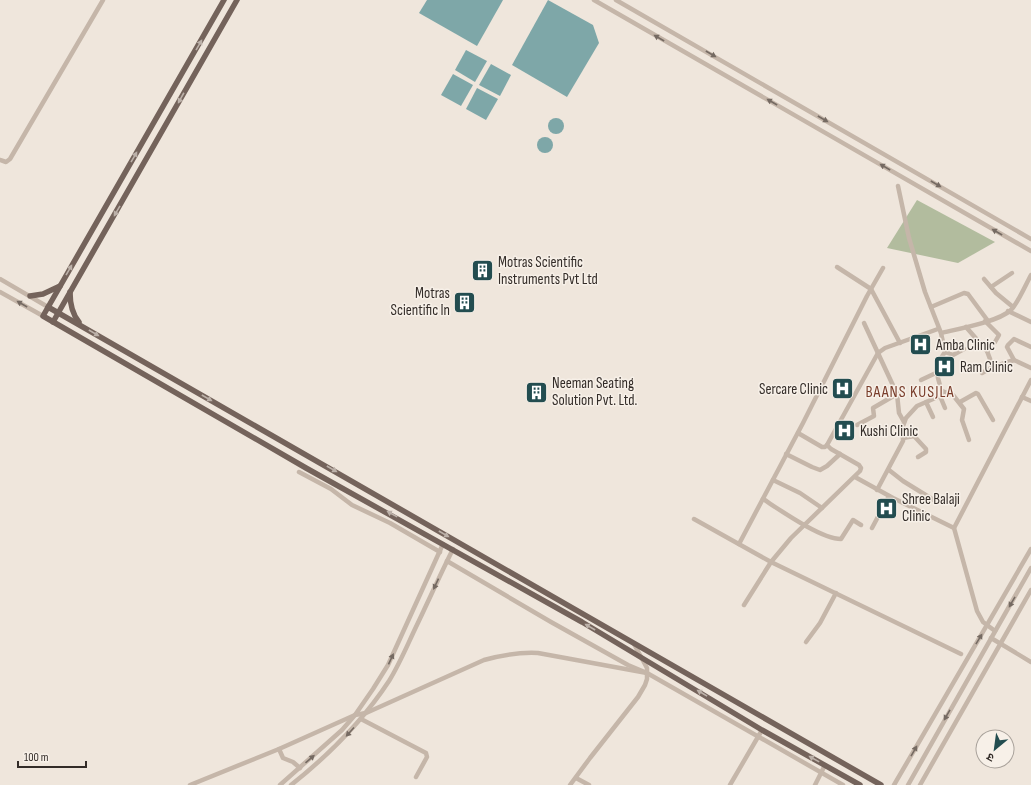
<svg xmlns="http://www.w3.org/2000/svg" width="1031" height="785" viewBox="0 0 1031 785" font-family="'Sofia Sans Condensed','Noto Sans Devanagari',sans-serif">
	<rect width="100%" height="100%" fill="#efe6dc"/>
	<polygon fill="#b2bc9e" points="917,200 995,242 958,263 887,248"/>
	<g fill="#7ea7a8">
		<polygon points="427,0 503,0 477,46 419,13"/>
		<polygon points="548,0 593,25 599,43 567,97 512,65"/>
		<polygon points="466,50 487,61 475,82 455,70"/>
		<polygon points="491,64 511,75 500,96 479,85"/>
		<polygon points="453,74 473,85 461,106 441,95"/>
		<polygon points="477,88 498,99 486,120 466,109"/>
		<circle cx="556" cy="126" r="8"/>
		<circle cx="545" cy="145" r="8"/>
	</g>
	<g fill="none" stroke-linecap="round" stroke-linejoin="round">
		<g stroke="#c5b6a9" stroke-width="4.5">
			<polyline points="594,0 1031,251"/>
			<polyline points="616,0 1031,239"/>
			<polyline points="0,160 6,162 10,159 103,0"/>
			<polyline points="837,267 871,289 900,343"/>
			<polyline points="0,279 48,307"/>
			<polyline points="984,279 996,293 1013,307"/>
			<polyline points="991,287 1012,273"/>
			<polyline points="0,292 43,316"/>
			<polyline points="931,307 964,293 968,294 988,321"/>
			<polyline points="1008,311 1031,322"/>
			<polyline points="985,321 999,335 995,342 987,351"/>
			<polyline points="864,323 897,394 899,413 904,422"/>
			<polyline points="966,327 987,351 993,367"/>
			<path d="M 941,333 C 958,329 998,322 1011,310 C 1018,303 1026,284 1031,275"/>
			<polyline points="1031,347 1014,339 1008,345 1007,347 1014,360 1031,368"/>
			<polyline points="945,352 953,355 964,349"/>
			<polyline points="982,373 993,367 1014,360"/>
			<polyline points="921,380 938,372"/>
			<polyline points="942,391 953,395 964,409 962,420 969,440"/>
			<polyline points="940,396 945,408"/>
			<polyline points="1022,397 1031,401"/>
			<polyline points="926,402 933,417"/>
			<polyline points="960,402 976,393 978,394 993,420"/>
			<polyline points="857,425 874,416 873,408 897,394"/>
			<polyline points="798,433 822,447 825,447 827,445"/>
			<polyline points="903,438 914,436 926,449 926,452 918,457"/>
			<polyline points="786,454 812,467 820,470 827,466 840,454"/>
			<polyline points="889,470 903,481 937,502"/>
			<polyline points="299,472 331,489 352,505 390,523 440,552"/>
			<polyline points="855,477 893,498 954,528 977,611 983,622 995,631"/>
			<polyline points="773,480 800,493 822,508"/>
			<polyline points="877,490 903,441 903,426 906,418 917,406 940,396 942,393 938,378 937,364 945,352 941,333 925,292 909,238 898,186"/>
			<path d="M 763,499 C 780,510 821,539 841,539 L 853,520 L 861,525"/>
			<polyline points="694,519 771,562 961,654"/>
			<polyline points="872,528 889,496"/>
			<polyline points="954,528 1031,380"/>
			<polyline points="739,544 803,423 867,296 883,268"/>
			<polyline points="447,561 551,622 628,665 647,673 843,785"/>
			<polyline points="744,605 771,562 791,538 860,471 861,468 859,465 831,449 827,445 878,353 885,348 938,329"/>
			<polyline points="991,638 1031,662"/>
			<polyline points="806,642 820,623 836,593"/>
			<polyline points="361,719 426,753 427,757 416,777"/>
			<polyline points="279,749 283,758 293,762 300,768"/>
			<polyline points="576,778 589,785"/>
			<path d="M 190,785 L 279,749 L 355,715 L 366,713 L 484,660 C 502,655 519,652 538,653 L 647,673"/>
			<polyline points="280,785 342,730 355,715 373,689 388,665 443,544"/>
			<path d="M 291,785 C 329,755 362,722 389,681 C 399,665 407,646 415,629 C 428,602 440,575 453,549"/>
			<polyline points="570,785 590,758 638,697 645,685 647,679 647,668 634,644"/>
			<polyline points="730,785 762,730"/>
			<polyline points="815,785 825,765"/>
			<polyline points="894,785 1031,549"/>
			<polyline points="908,785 1031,568"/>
			<polyline points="920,785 1031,590"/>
		</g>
		<g stroke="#74635b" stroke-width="5.5">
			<polyline points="224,0 43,316 306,468 582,622 762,730 860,785"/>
			<path d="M 70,292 C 70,302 72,314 79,322"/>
			<polyline points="30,296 43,294 60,286"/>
			<polyline points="48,307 881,785"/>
			<polyline points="53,322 237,0"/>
		</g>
	</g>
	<defs><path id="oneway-solid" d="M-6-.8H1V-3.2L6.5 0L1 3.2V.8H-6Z"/></defs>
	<g fill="#756a62">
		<use href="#oneway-solid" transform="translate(659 38) rotate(-150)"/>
		<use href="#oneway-solid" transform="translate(711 54) rotate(30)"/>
		<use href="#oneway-solid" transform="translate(772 102) rotate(-150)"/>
		<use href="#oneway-solid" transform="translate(823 119) rotate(30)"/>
		<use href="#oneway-solid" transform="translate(885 167) rotate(-150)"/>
		<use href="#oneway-solid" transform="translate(936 184) rotate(30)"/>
		<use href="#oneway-solid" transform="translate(997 232) rotate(-150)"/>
		<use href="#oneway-solid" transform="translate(22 304) rotate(-150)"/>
		<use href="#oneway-solid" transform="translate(436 584) rotate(115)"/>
		<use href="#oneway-solid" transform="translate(1012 602) rotate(120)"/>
		<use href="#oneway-solid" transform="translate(979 639) rotate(-59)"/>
		<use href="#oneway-solid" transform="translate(391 659) rotate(-65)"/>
		<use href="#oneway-solid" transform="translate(947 715) rotate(120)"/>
		<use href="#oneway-solid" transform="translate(350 732) rotate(132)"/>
		<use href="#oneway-solid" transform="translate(914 751) rotate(-60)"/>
		<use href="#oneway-solid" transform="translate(310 759) rotate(-41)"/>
	</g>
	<g fill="#bcb1a9">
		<use href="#oneway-solid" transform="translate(199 45) rotate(-60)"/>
		<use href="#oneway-solid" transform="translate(181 98) rotate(119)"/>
		<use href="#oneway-solid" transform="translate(134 157) rotate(-60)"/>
		<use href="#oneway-solid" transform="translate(117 211) rotate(120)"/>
		<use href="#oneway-solid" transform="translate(69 270) rotate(-60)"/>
		<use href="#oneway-solid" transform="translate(94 333) rotate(30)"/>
		<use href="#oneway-solid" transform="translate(207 398) rotate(30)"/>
		<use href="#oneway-solid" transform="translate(332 469) rotate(30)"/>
		<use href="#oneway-solid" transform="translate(392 514) rotate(-151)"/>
		<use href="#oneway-solid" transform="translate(444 534) rotate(30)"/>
		<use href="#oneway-solid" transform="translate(590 627) rotate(-150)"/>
		<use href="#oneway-solid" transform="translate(702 693) rotate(-149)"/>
		<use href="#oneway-solid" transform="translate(814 759) rotate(-151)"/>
	</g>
	<defs>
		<symbol id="building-square" viewBox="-11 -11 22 22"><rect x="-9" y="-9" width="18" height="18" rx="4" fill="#234d50" stroke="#f7f0e8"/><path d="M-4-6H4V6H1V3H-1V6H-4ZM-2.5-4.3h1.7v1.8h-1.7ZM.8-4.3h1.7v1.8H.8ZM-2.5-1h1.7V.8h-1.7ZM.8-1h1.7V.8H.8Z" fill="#fff"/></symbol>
		<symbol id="hospital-square" viewBox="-11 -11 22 22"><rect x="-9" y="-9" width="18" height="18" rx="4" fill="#234d50" stroke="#f7f0e8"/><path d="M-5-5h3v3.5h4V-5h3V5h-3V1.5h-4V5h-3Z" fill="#fff"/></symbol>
	</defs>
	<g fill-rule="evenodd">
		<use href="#building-square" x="470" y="258" width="25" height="25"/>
		<use href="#building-square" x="452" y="290" width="25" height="25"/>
		<use href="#hospital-square" x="908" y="332" width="25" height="25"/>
		<use href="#hospital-square" x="932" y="354" width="25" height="25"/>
		<use href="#hospital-square" x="830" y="376" width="25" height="25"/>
		<use href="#building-square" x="524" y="380" width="25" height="25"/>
		<use href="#hospital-square" x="832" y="418" width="25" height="25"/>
		<use href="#hospital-square" x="874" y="496" width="25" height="25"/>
	</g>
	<g text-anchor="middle" stroke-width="3" stroke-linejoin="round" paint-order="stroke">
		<g font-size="15" fill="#332c28" stroke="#f7f0e8" text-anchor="start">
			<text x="498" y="267">Motras Scientific<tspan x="498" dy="17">Instruments Pvt Ltd</tspan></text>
			<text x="450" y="298" text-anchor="end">Motras<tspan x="450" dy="17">Scientific In</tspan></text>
			<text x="936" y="350">Amba Clinic</text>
			<text x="960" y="372">Ram Clinic</text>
			<text x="552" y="388">Neeman Seating<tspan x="552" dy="17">Solution Pvt. Ltd.</tspan></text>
			<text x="828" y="394" text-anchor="end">Sercare Clinic</text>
			<text x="860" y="436">Kushi Clinic</text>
			<text x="902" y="504">Shree Balaji<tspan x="902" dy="17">Clinic</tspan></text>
		</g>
		<g font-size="16" letter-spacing="1" fill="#793d2b" stroke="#f7f0e8">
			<text x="910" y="397">BAANS KUSJLA</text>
		</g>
	</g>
	<g transform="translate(995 749) rotate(209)"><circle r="19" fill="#f7f0e8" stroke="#a9a29b"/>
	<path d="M0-3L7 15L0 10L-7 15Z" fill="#234d50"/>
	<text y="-6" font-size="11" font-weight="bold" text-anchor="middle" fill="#332c28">उ</text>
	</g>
	<path d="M18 761v6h68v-6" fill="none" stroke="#332c28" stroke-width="2"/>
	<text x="24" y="761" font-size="12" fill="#332c28" stroke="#f7f0e8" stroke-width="3" paint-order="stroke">100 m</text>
</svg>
